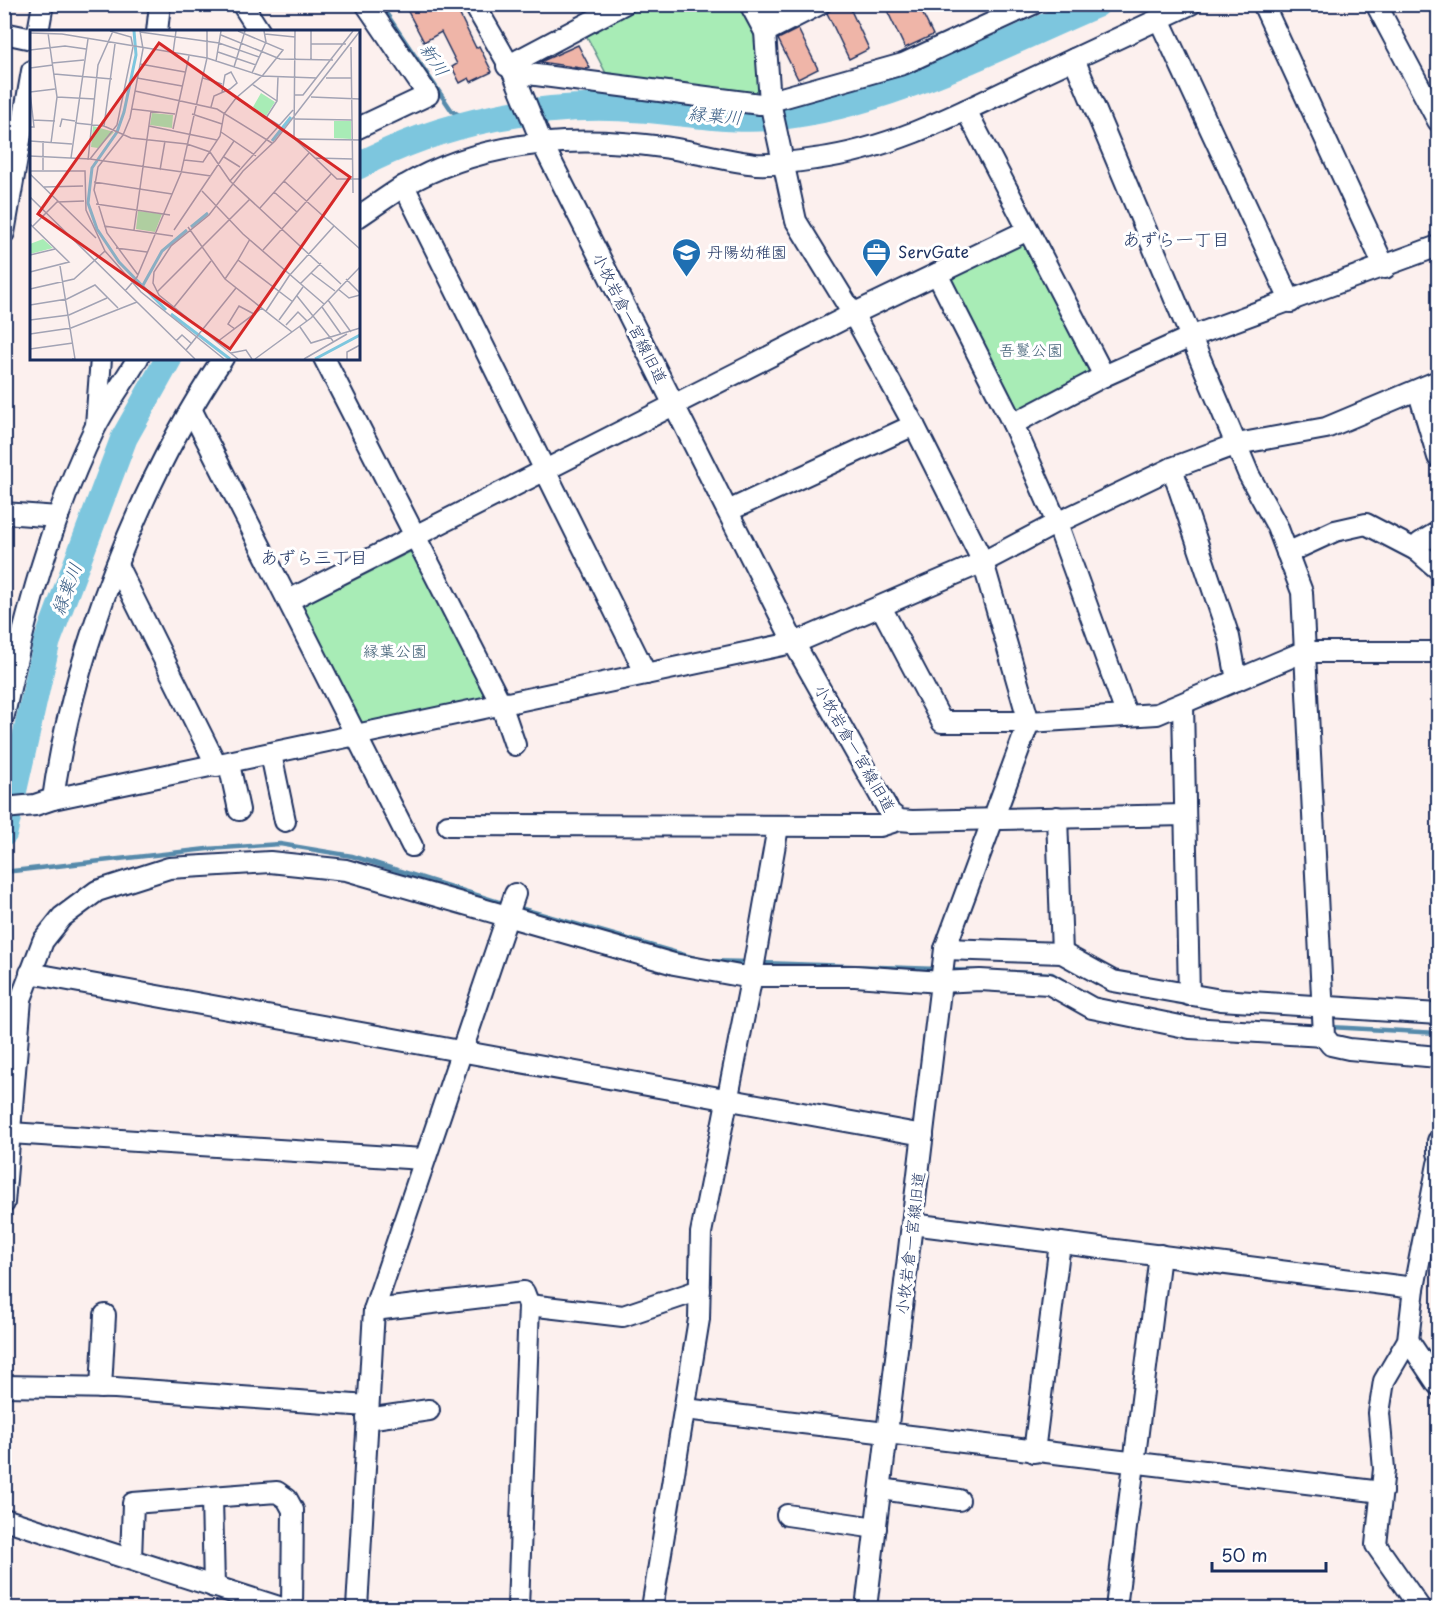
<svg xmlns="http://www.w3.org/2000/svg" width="1443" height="1613" viewBox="0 0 1443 1613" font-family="'Playpen Sans','Klee One',sans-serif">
	<rect width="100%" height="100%" fill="#fcf0ee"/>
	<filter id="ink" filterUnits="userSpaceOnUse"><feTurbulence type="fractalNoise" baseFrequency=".0167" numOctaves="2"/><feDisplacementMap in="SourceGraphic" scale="12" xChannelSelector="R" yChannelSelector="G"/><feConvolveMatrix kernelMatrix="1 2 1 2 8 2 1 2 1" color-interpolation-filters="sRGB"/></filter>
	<g filter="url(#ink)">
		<g fill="#a8ecb6" stroke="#628e8a" stroke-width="1.5">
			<polygon points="633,5 743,5 757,30 763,98 609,79 585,33"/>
			<polygon points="1021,240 1091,371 1015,413 946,276"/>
			<polygon points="414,550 488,697 362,725 302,606"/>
		</g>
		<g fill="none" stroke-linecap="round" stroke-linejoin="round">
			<g stroke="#568aab" stroke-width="4.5">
				<polyline points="380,4 452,111 474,123"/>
				<polyline points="4,872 207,849 280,844 352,856 505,904"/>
				<polyline points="516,907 705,961 749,962"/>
				<polyline points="761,963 938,969"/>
				<polyline points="946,970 980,971"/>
				<polyline points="1012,972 1052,974 1065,982"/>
				<polyline points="1330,1027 1438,1033"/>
			</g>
			<g stroke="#7dc6de" stroke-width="27">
				<path d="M 358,166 C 443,121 545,101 641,109 C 686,112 731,122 776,117 C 889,105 994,48 1097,4"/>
				<polyline points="4,833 47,642 124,438 169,358"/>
			</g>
		</g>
		<g fill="#efb5a8" stroke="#1b2f5e" stroke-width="1.5">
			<polygon points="404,4 450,4 453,11 457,9 476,48 479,46 492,72 471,82 469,78 460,83 452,67 457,64 441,32 424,42"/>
			<polygon points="838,4 848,4 869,49 849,59 827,13"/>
			<polygon points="884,4 918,4 933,35 905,48"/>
			<polygon points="798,29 818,69 798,79 778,39"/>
			<polygon points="578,45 590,68 587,69 540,62"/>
		</g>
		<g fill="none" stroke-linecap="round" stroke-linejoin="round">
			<defs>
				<g id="minor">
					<polyline points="242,4 260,32"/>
					<polyline points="474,4 513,72 542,143 794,643 890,813 899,820 912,821 1185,815"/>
					<polyline points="750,4 765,32 770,102 796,221 853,314 914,425 983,562 1029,722 945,949 866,1608"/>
					<polyline points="1263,4 1385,268"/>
					<polyline points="1376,4 1438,121"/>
					<polyline points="759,18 787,4"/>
					<polyline points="1159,19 1291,302"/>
					<polyline points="38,32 43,4"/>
					<polyline points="157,32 160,4"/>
					<polyline points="765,32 820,4"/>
					<polyline points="4,33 32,39"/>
					<polyline points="1074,59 1249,475 1277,526 1302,592 1324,1036 1331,1045 1349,1049 1438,1057"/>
					<polyline points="507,66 624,4"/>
					<polyline points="513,72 760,104 903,64 1033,4"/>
					<polyline points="966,110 1104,376"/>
					<polyline points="358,128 428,95 366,4"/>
					<polyline points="404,186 646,674"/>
					<path d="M 358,217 C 373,207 388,196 404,186 C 482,140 574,135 663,147 C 694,151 725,161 756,164 C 776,165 796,162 815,159 C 892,149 962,112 1031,79 C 1084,54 1138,29 1191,4"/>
					<polyline points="4,233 32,71"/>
					<polyline points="937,274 1013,424 1057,523 1127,716"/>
					<polyline points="324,358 501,704 515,745"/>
					<polyline points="1418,390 1438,457"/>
					<polyline points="192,411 412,846"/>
					<polyline points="1013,424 1104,376 1193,336 1438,246"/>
					<polyline points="96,425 101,358"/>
					<polyline points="1172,468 1229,637 1237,680"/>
					<polyline points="728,511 914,425"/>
					<polyline points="4,513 58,517"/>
					<polyline points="1416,550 1420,543 1438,532"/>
					<polyline points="1287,553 1335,531 1366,524 1416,550 1438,569"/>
					<polyline points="118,567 217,766"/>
					<polyline points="289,600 853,314 1028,230"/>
					<polyline points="881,607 942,722 1029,722 1157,714 1303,652 1438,652"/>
					<polyline points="1183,705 1189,995"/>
					<path d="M 4,715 C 25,617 51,518 95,428 C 107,404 124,382 138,358"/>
					<polyline points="271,754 285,821"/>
					<polyline points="229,764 239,810"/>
					<path d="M 53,799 C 73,653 140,481 223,358"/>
					<polyline points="4,808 35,805 53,799 797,642 983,562 1057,523 1172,468 1237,444 1326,428 1438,381"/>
					<polyline points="1057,817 1062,953"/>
					<polyline points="448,825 880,826 899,820"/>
					<polyline points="945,949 1062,953 1113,981 1221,1000 1438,1014"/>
					<polyline points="30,973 923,1135"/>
					<polyline points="10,1133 423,1159"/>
					<polyline points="1438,1141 1438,1153"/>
					<polyline points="4,1203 21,999 43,941 62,917 97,891 169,868 270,862 346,870 674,964 740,976 855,976 941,982 980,980 1049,984 1092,1008 1190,1028 1324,1036"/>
					<polyline points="912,1224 1414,1288"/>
					<polyline points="529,1305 623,1316 700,1290"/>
					<polyline points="374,1310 524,1292 529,1305 518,1608"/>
					<polyline points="1408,1340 1438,1385"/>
					<polyline points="4,1386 115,1388 368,1406"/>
					<polyline points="101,1388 105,1315"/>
					<polyline points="685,1409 1382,1492"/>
					<polyline points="367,1419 429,1410"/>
					<polyline points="1034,1452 1060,1243"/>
					<polyline points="881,1489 959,1500"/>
					<polyline points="212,1498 214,1587"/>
					<polyline points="787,1515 876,1528"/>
					<polyline points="4,1519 282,1608"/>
					<polyline points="131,1559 133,1503 277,1492 287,1499 293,1510 292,1608"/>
					<polyline points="357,1608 374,1310 515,894"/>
					<polyline points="652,1608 699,1319 701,1233 752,975 778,827"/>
					<polyline points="1116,1608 1160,1255"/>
					<polyline points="1420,1608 1376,1545 1384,1469 1379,1413 1384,1381 1408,1340 1414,1288 1438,1164"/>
				</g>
			</defs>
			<use href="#minor" stroke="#1b2f5e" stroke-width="24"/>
			<use href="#minor" stroke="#fff" stroke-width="20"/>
		</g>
	</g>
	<defs>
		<symbol id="school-pin" viewBox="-11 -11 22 30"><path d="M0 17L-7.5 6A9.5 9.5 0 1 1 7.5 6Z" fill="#1f6fb2" stroke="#fff"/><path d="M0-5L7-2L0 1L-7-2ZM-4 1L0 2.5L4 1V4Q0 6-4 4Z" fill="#fff"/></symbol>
		<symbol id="office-pin" viewBox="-11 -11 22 30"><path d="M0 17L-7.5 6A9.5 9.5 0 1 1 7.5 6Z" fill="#1f6fb2" stroke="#fff"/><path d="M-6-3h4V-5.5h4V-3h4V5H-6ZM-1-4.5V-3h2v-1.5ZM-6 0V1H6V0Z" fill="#fff"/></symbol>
	</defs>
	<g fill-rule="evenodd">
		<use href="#school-pin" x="670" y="236" width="33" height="45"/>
		<use href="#office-pin" x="860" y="236" width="33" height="45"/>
	</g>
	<g text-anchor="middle" stroke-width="6" stroke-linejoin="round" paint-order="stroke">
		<g font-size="16" fill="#1b2f5e" stroke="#fff" text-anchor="start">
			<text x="707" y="258">丹陽幼稚園</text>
			<text x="898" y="258">ServGate</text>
		</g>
		<g font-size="16" fill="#1b2f5e" stroke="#fff">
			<text transform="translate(630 318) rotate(63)" y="6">小牧岩倉一宮線旧道</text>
			<text transform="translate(855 748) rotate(60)" y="6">小牧岩倉一宮線旧道</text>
			<text transform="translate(910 1243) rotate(-83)" y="6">小牧岩倉一宮線旧道</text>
		</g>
		<g font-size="16" fill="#3e5e74" stroke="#fff">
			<text x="1031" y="356">吾鬘公園</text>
			<text x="395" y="657">縁葉公園</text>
		</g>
		<g font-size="18" font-style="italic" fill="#385c84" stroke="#fff">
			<text transform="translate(434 60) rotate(56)" y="6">新川</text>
			<text transform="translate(715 116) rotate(5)" y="6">縁葉川</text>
			<text transform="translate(67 589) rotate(-69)" y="6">縁葉川</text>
		</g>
		<g font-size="18" fill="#1b2f5e" stroke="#fff">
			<text x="1176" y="246">あずら一丁目</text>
			<text x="314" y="564">あずら三丁目</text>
		</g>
	</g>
	<g transform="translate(30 30)">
		<rect width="330" height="330" fill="#fcf0ee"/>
		<path d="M 231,63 L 245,72 L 236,86 L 223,77 ZM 122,83 L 143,85 L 142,98 L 120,95 ZM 304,91 L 321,91 L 321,109 L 304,108 ZM 63,96 L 84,102 L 68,118 L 61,117 ZM 108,181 L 132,184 L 125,202 L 106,199 ZM 13,209 L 23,218 L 0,224 L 0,214 Z" fill="#a8ecb6"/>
		<path fill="none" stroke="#7dc6de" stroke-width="3" d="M 104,1 L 106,25 L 94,82 L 87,102 L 62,138 L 58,173 L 67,199 L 89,232 L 136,280M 242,111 L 261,87M 161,197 L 178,183M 112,257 L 132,221 L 157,200M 141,284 L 200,329M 285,329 L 330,305"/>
		<path fill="none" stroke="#a2a3b4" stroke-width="1.5" d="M 265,1 L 264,108 L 307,149 L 330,149M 110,2 L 189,13 L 229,27M 0,3 L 32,4 L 177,28 L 232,46 L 287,48M 18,3 L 27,67 L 21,113M 235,4 L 265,7M 191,5 L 250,29 L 303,30M 281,14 L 316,14M 321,17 L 323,163M 0,20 L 35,16 L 56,19M 188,22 L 226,35M 143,23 L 146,1M 281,29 L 281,1M 186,31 L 191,1M 22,33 L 54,30M 110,34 L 155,42M 204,37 L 215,1M 0,38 L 23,35M 222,43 L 236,12 L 234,1M 24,44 L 82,49M 107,48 L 152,56M 173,48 L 192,54M 296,48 L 322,48M 222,54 L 247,71M 105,61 L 187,79 L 242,113M 0,62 L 25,59M 264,65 L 273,65 L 323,1M 27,67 L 65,69M 281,67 L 330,69M 206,68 L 250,96M 181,77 L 184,66 L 200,59 L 207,53 L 201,42 L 195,45 L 192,62M 102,79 L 145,84M 162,84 L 192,94M 236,88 L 247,71 L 248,47M 265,89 L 322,90M 3,90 L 25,91M 45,93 L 74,96 L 101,108 L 157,114 L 180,122 L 200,151 L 311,254M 74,96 L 85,14M 119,96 L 187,110M 0,97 L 4,97 L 0,62M 30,97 L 32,89 L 45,91M 143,99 L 159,26M 191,102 L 226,126M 266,109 L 330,110M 0,111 L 42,114M 0,126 L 60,129 L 181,146M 194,127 L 210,137M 41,128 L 58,9M 285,128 L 323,129M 60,129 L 87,95 L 103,17 L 101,7 L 80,1M 58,130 L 68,35 L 83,1M 154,130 L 173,132 L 190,106 L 194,84 L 206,68 L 233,45 L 253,20 L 208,1M 13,140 L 13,111M 130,140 L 135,111M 0,141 L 55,141 L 56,180 L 75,221 L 111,262 L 194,329M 0,144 L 66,208M 200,151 L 263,80M 254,151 L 330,219M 64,152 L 142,164M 14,157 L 53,156M 172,161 L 213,204 L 294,274M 244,162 L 267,182M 0,167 L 165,329M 66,174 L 140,185M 230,178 L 279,123M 0,194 L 39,232 L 0,242M 3,196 L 27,172 L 54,171M 74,196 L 143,206M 158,197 L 195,249 L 262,302M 104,200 L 121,81M 144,200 L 204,111M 86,218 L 117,222M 233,220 L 301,144M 0,225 L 25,219M 208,230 L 220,209M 30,236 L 45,329 L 42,329M 281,243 L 305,261M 108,245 L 77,203 L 64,160 L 68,137 L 93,105 L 100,88 L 113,19 L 110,1M 195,249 L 208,230 L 263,272M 316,249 L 330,263M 270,254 L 291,233M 0,259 L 44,249 L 75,221M 308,259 L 319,268 L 330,265M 95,261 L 107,247 L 151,143 L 177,28 L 177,1M 127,262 L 220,169M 267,266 L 303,311M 298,270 L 321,302M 0,275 L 37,269 L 65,255 L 88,278M 144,277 L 181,231M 292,277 L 311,304M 236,281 L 259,246 L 304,196M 0,290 L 39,285 L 77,268M 249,290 L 273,257M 256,295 L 268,282 L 277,291M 270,297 L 281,313 L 330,298M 205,299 L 198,294 L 209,276 L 224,284M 0,304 L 41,298 L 107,272M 146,311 L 152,305 L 162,314M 187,312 L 232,278M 0,319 L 43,313M 156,320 L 206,258M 201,323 L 216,320 L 222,329M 208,329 L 129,265 L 123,253 L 124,242 L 141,216 L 179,185 L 213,141 L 245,111 L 330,1M 225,329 L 281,288 L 330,237M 274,329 L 317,304M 317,329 L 317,322 L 330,315"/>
		<path fill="#d62828" fill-opacity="0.15" stroke="#d62828" stroke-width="3" d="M 129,13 L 320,147 L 200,319 L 8,184 Z"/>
		<rect width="330" height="330" fill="none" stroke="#1b2f5e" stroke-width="3"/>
	</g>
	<rect width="1443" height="1613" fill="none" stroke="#fff" stroke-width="24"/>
	<rect x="12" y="12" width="1419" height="1589" fill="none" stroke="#1b2f5e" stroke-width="2" filter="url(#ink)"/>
	<path d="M1212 1562v9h114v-9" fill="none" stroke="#1b2f5e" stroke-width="3"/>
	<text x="1221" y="1562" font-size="18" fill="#1b2f5e" stroke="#ffffff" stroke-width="4.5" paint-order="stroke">50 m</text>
</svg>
